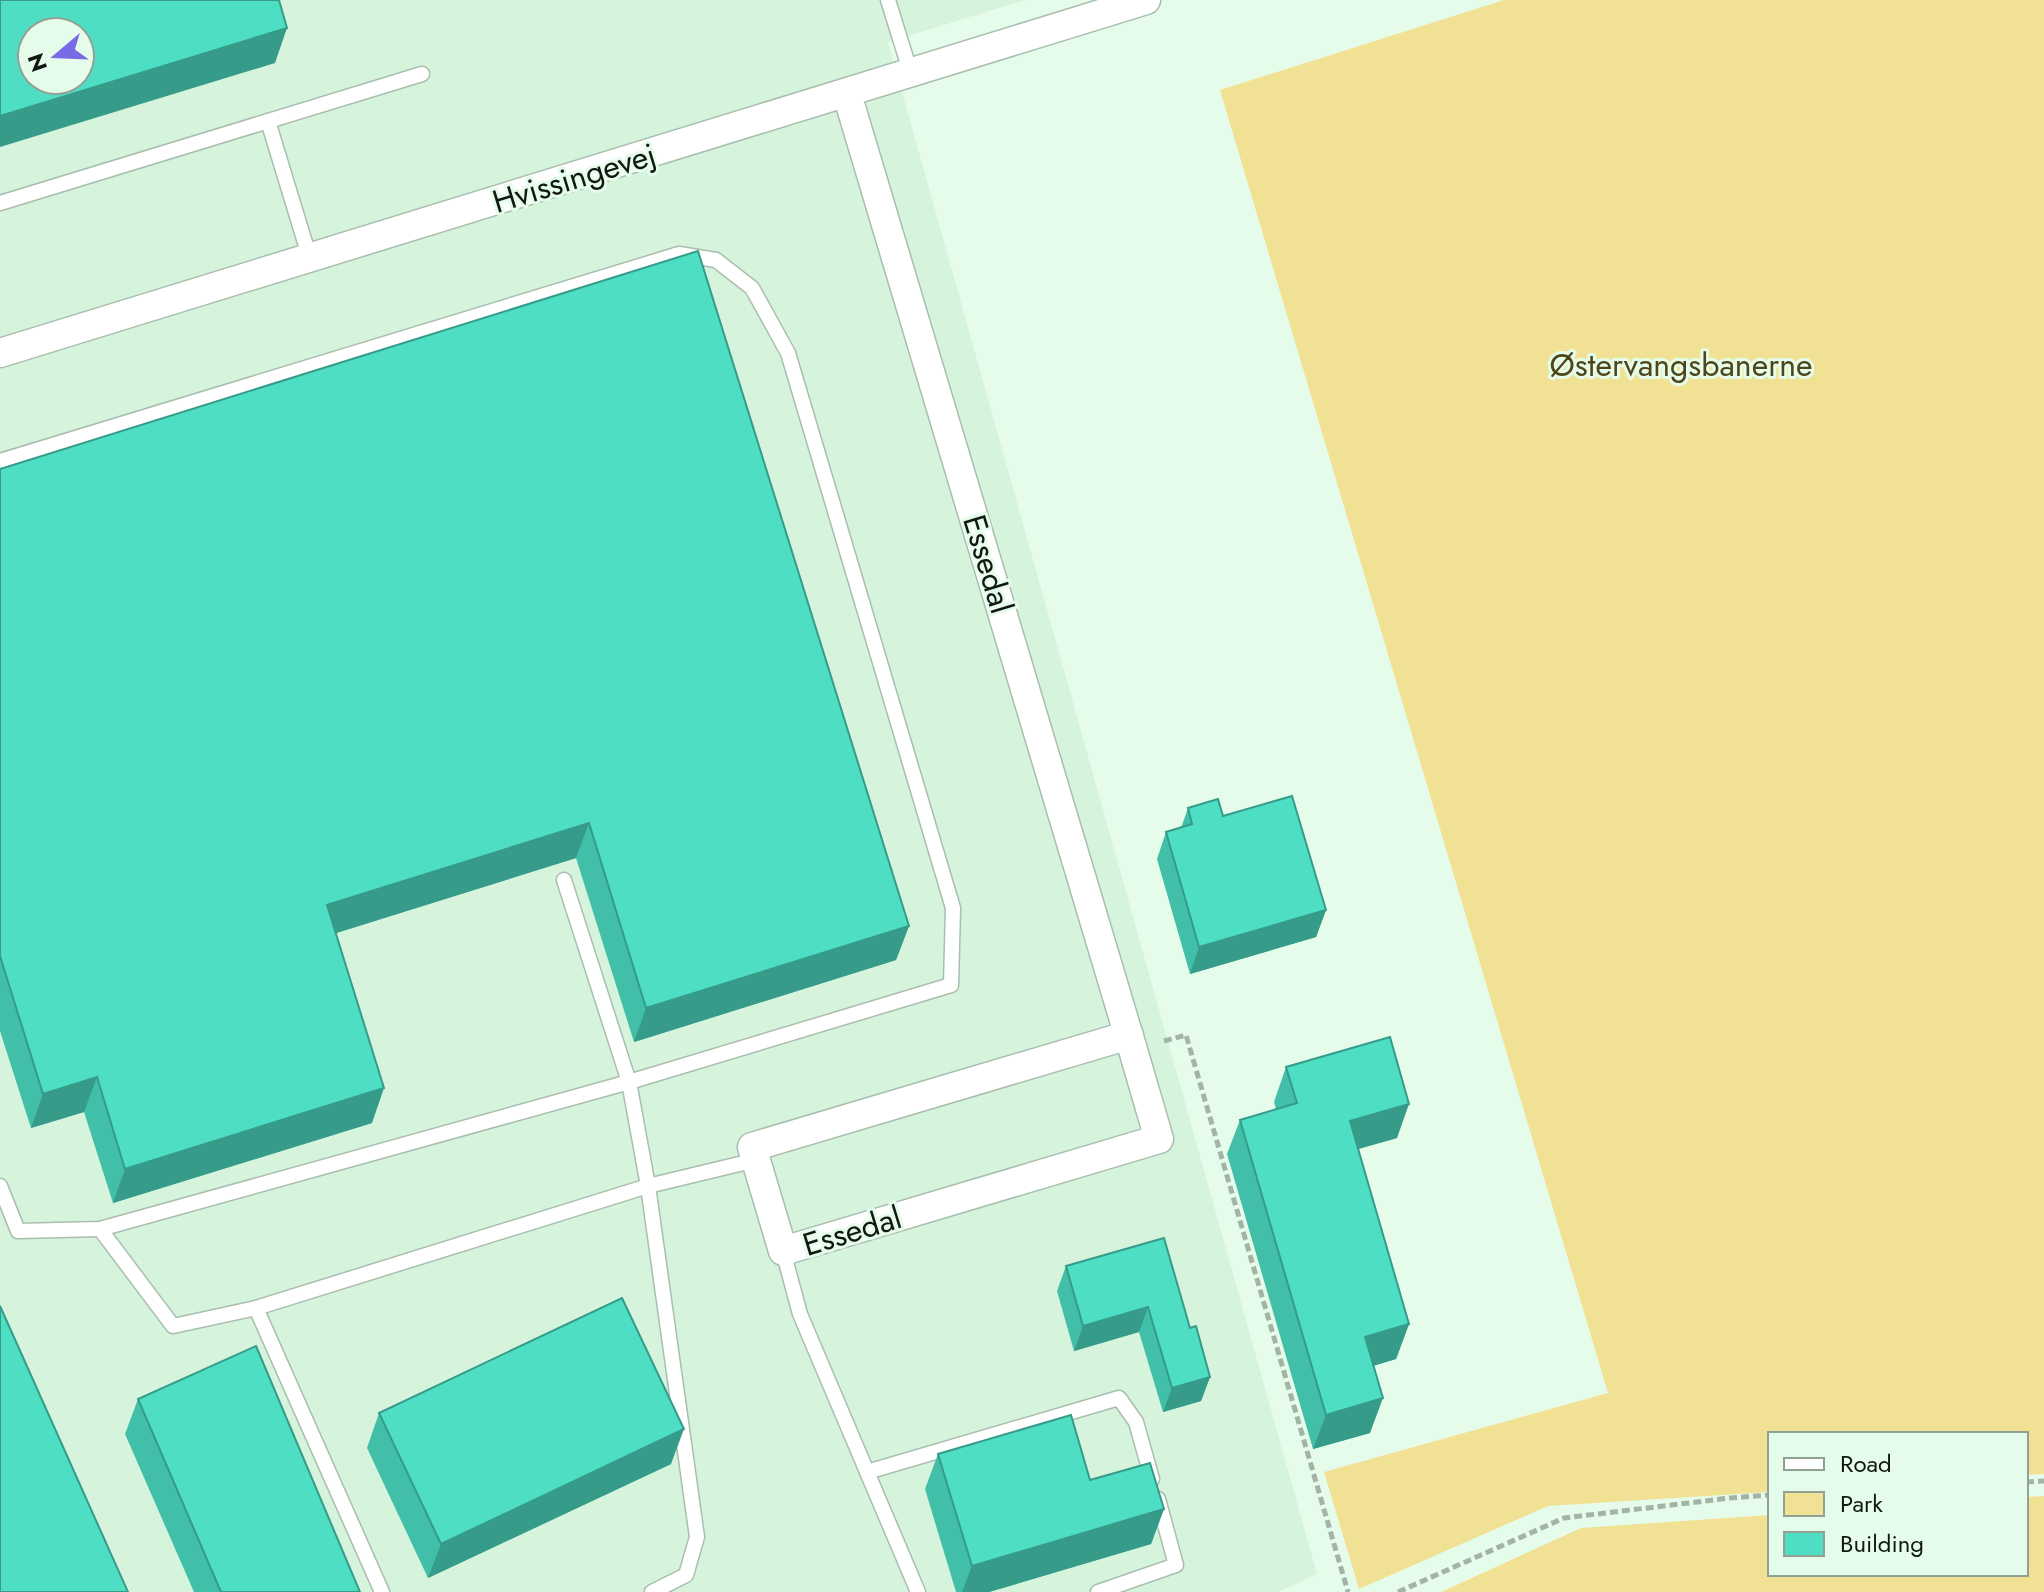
<svg xmlns="http://www.w3.org/2000/svg" width="2044" height="1592" viewBox="0 0 2044 1592" font-family="Jost,sans-serif">
	<rect width="100%" height="100%" fill="#e6fcea"/>
	<path fill="#d6f3dc" fill-rule="evenodd" d="M 0,0 L 1025,0 L 888,42 L 1317,1574 L 1278,1592 L 0,1592 ZM 32,32 L 80,32 L 80,80 L 32,80 Z"/>
	<g fill="#f1e194">
		<polygon points="1504,0 2044,0 2044,1474 2026,1475 2026,1434 1770,1434 1770,1492 1548,1506 1359,1589 1324,1472 1608,1393 1220,90"/>
		<polygon points="2044,1496 2044,1592 1441,1592 1581,1528 1770,1515 1770,1574 2026,1574 2026,1497"/>
	</g>
	<g fill="none" stroke-linecap="round" stroke-linejoin="round">
		<defs>
			<g id="service">
				<polyline points="888,0 911,74"/>
				<polyline points="268,121 310,259"/>
				<polyline points="0,203 422,74"/>
				<polyline points="0,461 679,254 716,260 752,288 788,353 953,908 951,985 629,1082 100,1229 18,1231 0,1186"/>
				<polyline points="564,880 629,1082 648,1186 697,1537 686,1575 652,1592"/>
				<polyline points="100,1229 173,1326 256,1308 648,1186 756,1160"/>
				<polyline points="783,1251 800,1314 918,1592"/>
				<polyline points="256,1308 382,1592"/>
				<polyline points="867,1472 1119,1398 1136,1422 1152,1479"/>
				<polyline points="1098,1592 1176,1565 1158,1499"/>
			</g>
			<g id="minor">
				<polyline points="847,94 1133,1050 1159,1139 783,1251 752,1147 1129,1035"/>
				<polyline points="0,353 1146,0"/>
			</g>
		</defs>
		<use href="#service" stroke="#a9beae" stroke-width="17"/>
		<use href="#minor" stroke="#a9beae" stroke-width="31"/>
		<g stroke="#a3b4a6" stroke-width="5" stroke-dasharray="8 4" stroke-linecap="butt">
			<polyline points="1164,1041 1186,1035 1348,1592"/>
			<polyline points="2026,1482 2044,1481"/>
			<polyline points="1398,1592 1564,1518 1730,1498 1770,1495"/>
		</g>
		<use href="#service" stroke="#fff" stroke-width="14"/>
		<use href="#minor" stroke="#fff" stroke-width="28"/>
	</g>
	<g fill="#42bfa9">
		<polygon points="0,469 909,926 896,960 634,1042 576,858 336,933 372,1123 113,1203 84,1112 31,1128 0,1031"/>
		<polygon points="1188,808 1223,816 1326,910 1316,937 1190,974 1157,859 1166,832 1181,828"/>
		<polygon points="1286,1067 1397,1138 1358,1149 1409,1324 1396,1359 1373,1366 1370,1433 1313,1449 1227,1154 1240,1120 1276,1109 1274,1102"/>
		<polygon points="1066,1266 1190,1328 1210,1377 1201,1401 1163,1412 1139,1332 1074,1351 1057,1291"/>
		<polygon points="138,1399 360,1592 194,1592 125,1434"/>
		<polygon points="379,1413 671,1464 428,1578 367,1448"/>
		<polygon points="938,1454 1164,1509 1151,1544 989,1592 956,1592 925,1489"/>
	</g>
	<g fill="#369b89">
		<polygon points="287,28 275,63 0,147 0,116"/>
		<polygon points="589,823 576,858 314,940 327,905"/>
		<polygon points="1326,910 1316,937 1190,974 1199,947"/>
		<polygon points="909,926 896,960 634,1042 646,1008"/>
		<polygon points="97,1077 84,1112 31,1128 43,1094"/>
		<polygon points="384,1088 372,1123 113,1203 125,1169"/>
		<polygon points="1409,1104 1397,1138 1337,1155 1350,1121"/>
		<polygon points="1148,1307 1139,1332 1074,1351 1083,1326"/>
		<polygon points="1409,1324 1396,1359 1352,1372 1365,1337"/>
		<polygon points="1210,1377 1201,1401 1163,1412 1172,1388"/>
		<polygon points="1383,1398 1370,1433 1313,1449 1326,1415"/>
		<polygon points="684,1429 671,1464 428,1578 441,1544"/>
		<polygon points="1164,1509 1151,1544 989,1592 962,1592 972,1566"/>
	</g>
	<g fill="#4ddec4" stroke="#369b89" stroke-width="2" fill-rule="evenodd">
		<path d="M 0,0 L 279,0 L 287,28 L 0,116 ZM 32,32 L 80,32 L 80,80 L 32,80 Z"/>
		<polygon points="698,251 909,926 646,1008 589,823 327,905 384,1088 125,1169 97,1077 43,1094 0,956 0,469"/>
		<polygon points="1292,796 1326,910 1199,947 1166,832 1192,824 1188,808 1218,799 1223,816"/>
		<polygon points="1390,1037 1409,1104 1350,1121 1409,1324 1365,1337 1383,1398 1326,1415 1240,1120 1297,1103 1286,1067"/>
		<polygon points="1164,1238 1190,1328 1196,1326 1210,1377 1172,1388 1148,1307 1083,1326 1066,1266"/>
		<polygon points="622,1298 684,1429 441,1544 379,1413"/>
		<polygon points="0,1306 128,1592 0,1592"/>
		<polygon points="256,1346 360,1592 221,1592 138,1399"/>
		<polygon points="1071,1415 1090,1480 1150,1463 1164,1509 972,1566 938,1454"/>
	</g>
	<g text-anchor="middle" stroke-width="6" stroke-linejoin="round" paint-order="stroke">
		<g font-size="32" fill="#111813" stroke="#e6fcea">
			<text transform="translate(574 178) rotate(-17)" y="11">Hvissingevej</text>
			<text transform="translate(988 564) rotate(73)" y="11">Essedal</text>
			<text transform="translate(852 1231) rotate(-17)" y="11">Essedal</text>
		</g>
		<g font-size="32" fill="#4e4519" stroke="#e6fcea">
			<text x="1681" y="376">Østervangsbanerne</text>
		</g>
	</g>
	<rect x="1768" y="1432" width="260" height="144" fill="#e6fcea" stroke="#91a194" stroke-width="2"/>
	<rect x="1784" y="1458" width="40" height="12" fill="#ffffff" stroke="#91a194" stroke-width="2"/>
	<text x="1840" y="1472" font-size="24" fill="#111813">Road</text>
	<rect x="1784" y="1492" width="40" height="24" fill="#f1e194" stroke="#91a194" stroke-width="2"/>
	<text x="1840" y="1512" font-size="24" fill="#111813">Park</text>
	<rect x="1784" y="1532" width="40" height="24" fill="#4ddec4" stroke="#91a194" stroke-width="2"/>
	<text x="1840" y="1552" font-size="24" fill="#111813">Building</text>
	<g transform="translate(56 56) rotate(251)"><circle r="38" fill="#e6fcea" stroke="#91a194" stroke-width="2"/>
	<path d="M0-6L14 30L0 20L-14 30Z" fill="#796ae5"/>
	<text y="-12" font-size="22" font-weight="bold" text-anchor="middle" fill="#111813">N</text>
	</g>
</svg>
